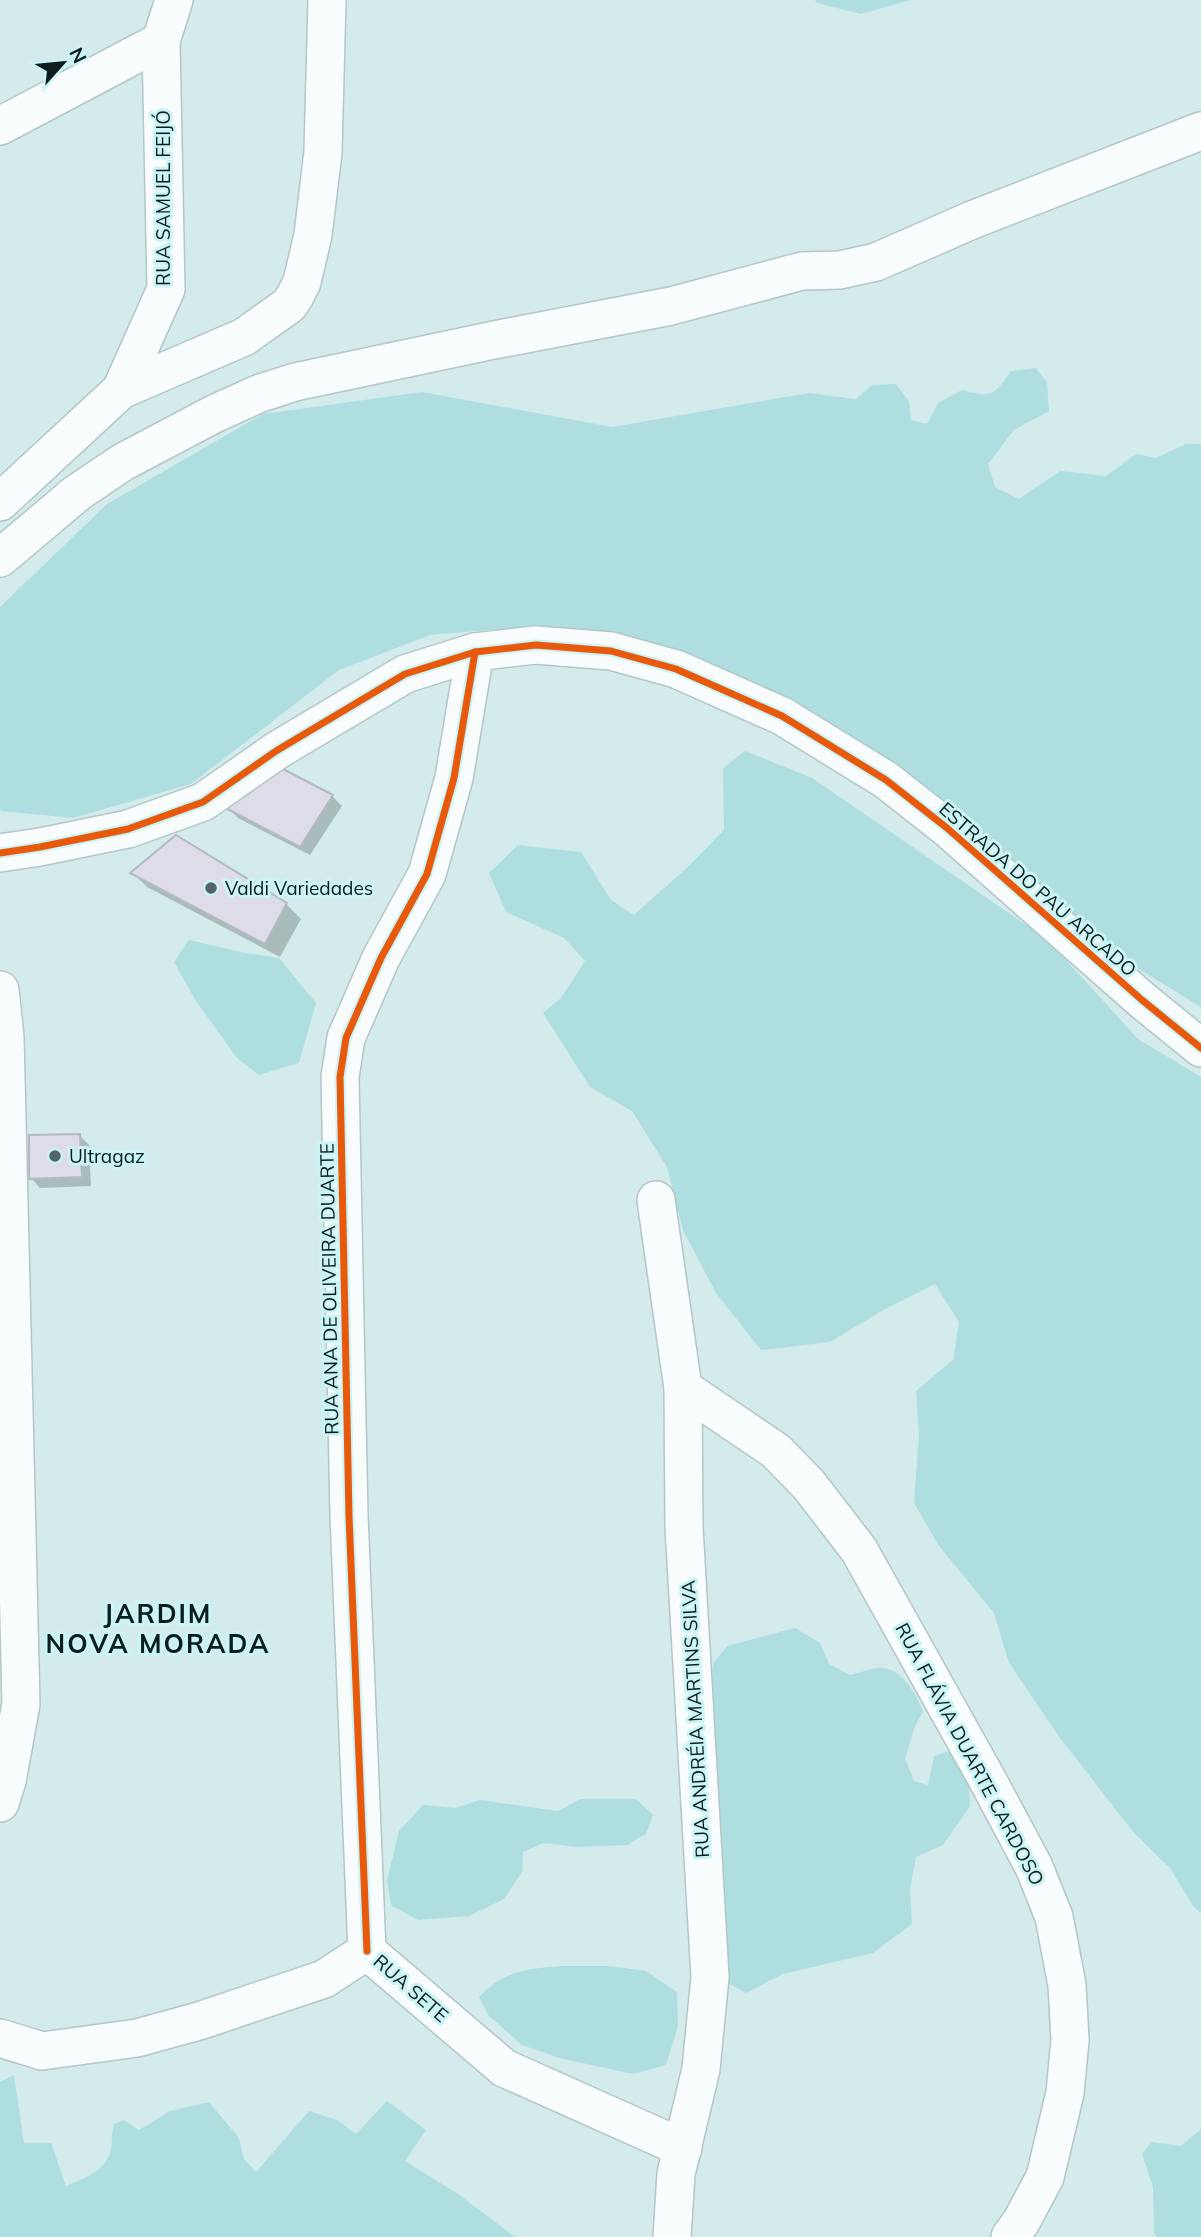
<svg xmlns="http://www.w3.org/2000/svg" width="1201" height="2237" viewBox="0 0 1201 2237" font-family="Mulish,sans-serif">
	<rect width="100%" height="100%" fill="#d4ebeb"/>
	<g fill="#afdee0">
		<polygon points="815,0 910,0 861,14 817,3"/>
		<path d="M 1036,368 L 1047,383 L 1049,411 L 1014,430 L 988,464 L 995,487 L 1019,499 L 1060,471 L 1106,476 L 1136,454 L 1156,458 L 1186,444 L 1201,444 L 1201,1007 L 1124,960 L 929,788 L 821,717 L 681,654 L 525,627 L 430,635 L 339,670 L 191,784 L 73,818 L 1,811 L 0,809 L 0,607 L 107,504 L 263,414 L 422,392 L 612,427 L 809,393 L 856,399 L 872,385 L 896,384 L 909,401 L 911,420 L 927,424 L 938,403 L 962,390 C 993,398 993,396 1011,371 Z"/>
		<polygon points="745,751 812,778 1047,939 1138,1039 1201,1077 1201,1913 1193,1906 1170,1868 1134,1833 1060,1738 1009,1663 994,1613 939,1546 914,1503 919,1435 916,1391 953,1360 959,1322 935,1284 885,1309 830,1342 761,1350 716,1293 683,1230 667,1167 632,1111 590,1087 543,1013 561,998 585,961 564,938 506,912 489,873 518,845 581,852 611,900 634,915 691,864 724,830 723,768"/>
		<polygon points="189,940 245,953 279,958 316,1003 299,1063 259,1075 237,1058 196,1001 174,962"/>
		<path d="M 795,1628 L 820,1643 L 829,1664 L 850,1675 C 859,1673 869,1669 877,1668 C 900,1665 917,1694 923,1712 L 915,1726 L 905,1758 L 914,1781 L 928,1785 L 934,1756 L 954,1749 L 968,1769 L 970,1806 L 943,1845 L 916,1857 L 910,1890 L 912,1924 L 873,1953 L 783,1974 L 746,1993 L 726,1982 L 712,1694 L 713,1664 L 727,1646 Z"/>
		<polygon points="581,1799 636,1799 653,1815 646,1834 627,1845 577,1847 543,1843 523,1852 522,1872 504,1899 469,1916 418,1920 391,1905 387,1881 399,1831 423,1805 455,1808 480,1800 558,1811"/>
		<path d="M 562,1966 L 610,1966 L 646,1971 L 677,1992 L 678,2026 L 666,2065 L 633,2074 L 559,2058 L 522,2045 L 489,2016 L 479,1997 C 505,1970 527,1969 562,1966 Z"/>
		<path d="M 14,2075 L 24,2143 L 51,2143 L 66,2186 C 83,2179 104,2172 110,2153 C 113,2144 111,2134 114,2124 L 124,2120 L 139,2130 L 170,2111 L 209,2102 L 239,2138 L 244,2159 L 256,2172 L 309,2111 L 337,2120 L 356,2134 L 387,2101 L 426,2130 L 405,2161 L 458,2194 L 515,2237 L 0,2237 L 0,2082 Z"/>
		<polygon points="1201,2129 1201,2237 1157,2237 1154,2233 1153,2187 1142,2154 1152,2142 1181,2146"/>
	</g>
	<g fill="#0003">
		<polygon points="282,770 332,796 342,806 310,855 238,818 228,808"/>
		<polygon points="133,873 286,904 301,919 280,957 147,887"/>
		<polygon points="79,1135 89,1145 91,1186 40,1188 31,1178"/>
	</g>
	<g fill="#dddce8" stroke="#b4babe" stroke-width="2">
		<polygon points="281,768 333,795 300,847 226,808"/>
		<polygon points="176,835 287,903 265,944 130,873"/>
		<polygon points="80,1134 82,1177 29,1179 29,1135"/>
	</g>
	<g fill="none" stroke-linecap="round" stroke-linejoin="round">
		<defs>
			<g id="street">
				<polyline points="0,126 161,41"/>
				<polyline points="121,390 166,289 161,41 174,0"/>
				<polyline points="0,502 121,390 244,337 289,305 295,296 302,282 313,235 323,152 327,0"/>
				<polyline points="0,558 77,493 123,462 214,414 258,394 295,382 494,340 671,306 802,271 840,270 876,262 972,220 1201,131"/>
				<polyline points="0,853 40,847 128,829 203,802 276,751 405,674 475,652 536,645 611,651 676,669 782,716 886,780 947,828 1142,1000 1201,1048"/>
				<polyline points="0,990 5,1037 21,1704 7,1781 0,1803"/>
				<polyline points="656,1200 683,1388 684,1527 710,1977 701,2069 676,2174 672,2237"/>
				<polyline points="683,1388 776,1451 809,1485 859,1550 987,1779 1034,1867 1054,1917 1067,1985 1070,2040 1065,2093 1045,2177 1021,2222 1010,2237"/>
				<polyline points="367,1951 349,1516 340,1077 346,1038 381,958 427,874 454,778 475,652"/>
				<polyline points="0,2038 42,2051 137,2038 199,2021 324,1979 367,1951 504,2068 683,2148"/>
			</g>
		</defs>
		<use href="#street" stroke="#b4c6c6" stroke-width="40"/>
		<use href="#street" stroke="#f9fcfc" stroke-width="37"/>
		<defs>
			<g id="cycleway">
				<polyline points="0,853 40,847 128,829 203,802 276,751 405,674 475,652 536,645 611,651 676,669 782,716 886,780 947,828 1142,1000 1201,1048"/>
				<polyline points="367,1951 349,1516 340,1077 346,1038 381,958 427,874 454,778 475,652"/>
			</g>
		</defs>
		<use href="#cycleway" stroke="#caf4f5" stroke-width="11"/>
		<use href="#cycleway" stroke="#e8590c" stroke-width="7"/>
	</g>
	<g fill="#536566" stroke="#caf4f5" stroke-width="2.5">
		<circle cx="211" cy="888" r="7"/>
		<circle cx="55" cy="1156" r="7"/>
	</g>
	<g text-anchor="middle" stroke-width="6" stroke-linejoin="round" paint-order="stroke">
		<g font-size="19" fill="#0d1d1e" stroke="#caf4f5">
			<text transform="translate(163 198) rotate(-90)" y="7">RUA SAMUEL FEIJÓ</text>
			<text transform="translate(1038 889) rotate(41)" y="7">ESTRADA DO PAU ARCADO</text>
			<text transform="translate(329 1289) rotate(-91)" y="7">RUA ANA DE OLIVEIRA DUARTE</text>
			<text transform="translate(695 1719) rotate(-93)" y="7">RUA ANDRÉIA MARTINS SILVA</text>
			<text transform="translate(970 1754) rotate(62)" y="7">RUA FLÁVIA DUARTE CARDOSO</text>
			<text transform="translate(411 1988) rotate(41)" y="7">RUA SETE</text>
		</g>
		<g font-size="19" fill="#0d1d1e" stroke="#caf4f5" text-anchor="start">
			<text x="225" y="895">Valdi Variedades</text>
			<text x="69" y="1163">Ultragaz</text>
		</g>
		<g font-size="26" font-weight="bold" letter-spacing="2" fill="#0d1d1e" stroke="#caf4f5">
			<text x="158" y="1623">JARDIM<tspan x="158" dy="30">NOVA MORADA</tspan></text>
		</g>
	</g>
	<g transform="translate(63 63) rotate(63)" stroke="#caf4f5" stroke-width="5" paint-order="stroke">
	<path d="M0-5L12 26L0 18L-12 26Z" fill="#0d1d1e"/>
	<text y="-10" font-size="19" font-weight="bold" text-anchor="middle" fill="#0d1d1e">N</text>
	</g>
</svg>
